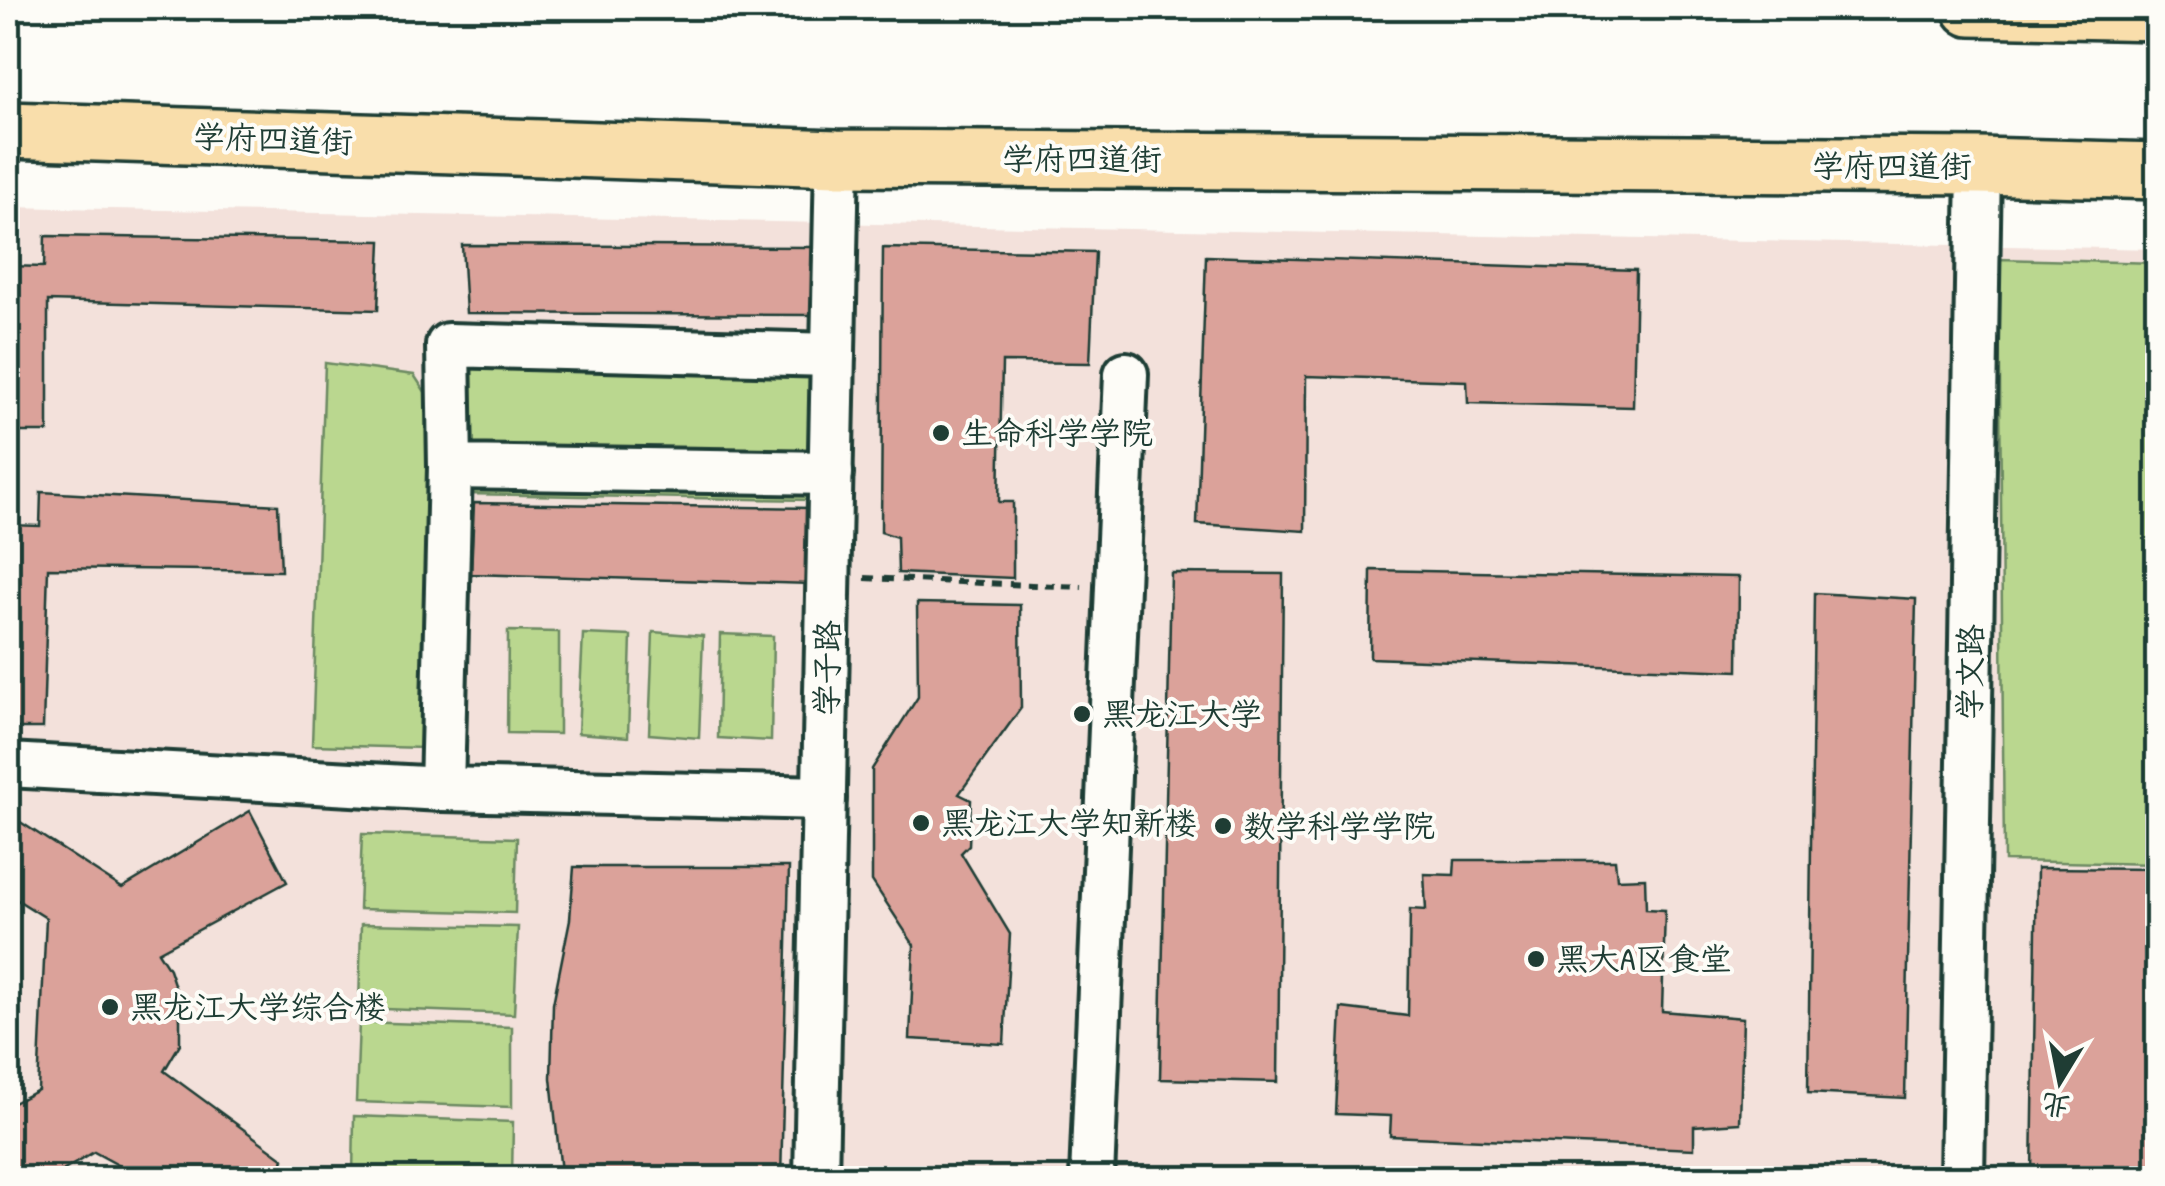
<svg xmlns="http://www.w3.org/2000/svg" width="2165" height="1186" viewBox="0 0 2165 1186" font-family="'Patrick Hand','LXGW WenKai TC',sans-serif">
	<rect width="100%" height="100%" fill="#fdfcf7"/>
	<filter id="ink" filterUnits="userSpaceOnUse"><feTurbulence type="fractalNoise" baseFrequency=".01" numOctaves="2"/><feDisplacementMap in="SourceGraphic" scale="20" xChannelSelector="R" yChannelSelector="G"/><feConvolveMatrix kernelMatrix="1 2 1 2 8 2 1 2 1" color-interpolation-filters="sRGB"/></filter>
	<g filter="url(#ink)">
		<polygon fill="#f3e1db" points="8,207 2157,249 2157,1178 8,1178"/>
		<g fill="#bad78f" stroke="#6c8a62" stroke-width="2.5">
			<polygon points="1999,259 2157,263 2157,864 2004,861"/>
			<polygon points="462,356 811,364 810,500 464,494"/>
			<polygon points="325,363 414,375 441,416 424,748 312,745"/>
			<polygon points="508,631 559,632 559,734 507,733"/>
			<polygon points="653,632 703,636 699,738 649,734"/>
			<polygon points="583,634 631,636 628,737 578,733"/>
			<polygon points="720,634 773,636 771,741 718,738"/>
			<polygon points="362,834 517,838 515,913 359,909"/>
			<polygon points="361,924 518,927 514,1014 359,1008"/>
			<polygon points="359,1022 512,1027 512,1107 356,1102"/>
			<polygon points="354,1116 513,1122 512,1178 353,1178"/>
		</g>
		<g fill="#dba29a" stroke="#1f3d34" stroke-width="2.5">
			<polygon points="45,236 381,241 378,310 48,301 48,432 8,432 8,266 44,267"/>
			<polygon points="462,245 813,247 813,315 466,313"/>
			<polygon points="883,248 1095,252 1090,363 1002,362 999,502 1013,502 1013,578 898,573 897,537 881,532"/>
			<polygon points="1206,256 1636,270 1633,407 1468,403 1467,381 1306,376 1305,531 1197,524"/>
			<polygon points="41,492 278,505 281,571 48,568 43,728 8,728 8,525 40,526"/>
			<polygon points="474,503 811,508 812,584 471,574"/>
			<polygon points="1371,570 1739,577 1738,671 1370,658"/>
			<polygon points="1171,573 1283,574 1278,1082 1160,1079"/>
			<polygon points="1814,593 1916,599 1905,1098 1808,1093"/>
			<polygon points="917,603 1020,605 1021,708 959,794 971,800 969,845 961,853 1010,934 1004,1044 910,1039 914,945 872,881 872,769 918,697"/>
			<polygon points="250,811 287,882 158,952 169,969 177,993 180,1020 180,1044 164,1071 284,1159 273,1178 142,1178 94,1152 51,1178 8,1178 8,1106 38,1090 46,918 8,894 8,814 122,888"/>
			<polygon points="1455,860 1615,860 1617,879 1645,878 1646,909 1665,910 1662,1011 1743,1018 1740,1123 1694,1126 1694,1149 1390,1136 1391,1116 1336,1114 1341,1008 1408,1016 1410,909 1426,910 1424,874 1454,875"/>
			<polygon points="574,867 789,867 781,1178 553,1178 561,1172 551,1078 553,1004 570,919"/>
			<polygon points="2037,868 2158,869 2158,1178 2032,1175"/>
		</g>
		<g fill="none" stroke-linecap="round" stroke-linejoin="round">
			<defs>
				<g id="minor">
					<polyline points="450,467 442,789 824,798"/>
					<polyline points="831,473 450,467 448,345 833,355"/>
					<polyline points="8,765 442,789"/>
					<polyline points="816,1178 837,158"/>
					<polyline points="1092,1178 1126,374"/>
					<polyline points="1962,1178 1979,166"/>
				</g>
				<g id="primary">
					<polyline points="1971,8 2158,12"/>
					<polyline points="8,130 837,158 1979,166 2158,171"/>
				</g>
			</defs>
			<use href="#minor" stroke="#1f3d34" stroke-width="50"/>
			<use href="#primary" stroke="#1f3d34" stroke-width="62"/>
			<polyline stroke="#1f3d34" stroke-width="6" stroke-dasharray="10 8" stroke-linecap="butt" points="865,578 1082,587"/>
			<use href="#minor" stroke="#fdfcf7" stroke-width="42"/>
			<use href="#primary" stroke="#f9deab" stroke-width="55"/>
		</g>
	</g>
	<g fill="#1f3d34" stroke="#fdfcf7" stroke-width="4">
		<circle cx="941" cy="433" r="10"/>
		<circle cx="1082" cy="714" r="10"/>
		<circle cx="921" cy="823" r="10"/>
		<circle cx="1223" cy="826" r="10"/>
		<circle cx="1536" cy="959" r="10"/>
		<circle cx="110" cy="1007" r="10"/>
	</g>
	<g text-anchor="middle" stroke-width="8" stroke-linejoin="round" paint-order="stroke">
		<g font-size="32" fill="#1f3d34" stroke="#fdfcf7">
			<text transform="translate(273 139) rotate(2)" y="11">学府四道街</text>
			<text x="1082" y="170">学府四道街</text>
			<text x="1892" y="177">学府四道街</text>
			<text transform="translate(827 668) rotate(-89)" y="11">学子路</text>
			<text transform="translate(1970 672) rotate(-89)" y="11">学文路</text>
		</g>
		<g font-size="32" fill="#1f3d34" stroke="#fdfcf7" text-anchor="start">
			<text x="961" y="444">生命科学学院</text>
			<text x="1102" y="725">黑龙江大学</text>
			<text x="941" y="834">黑龙江大学知新楼</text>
			<text x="1243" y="837">数学科学学院</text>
			<text x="1556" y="970">黑大A区食堂</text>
			<text x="130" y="1018">黑龙江大学综合楼</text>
		</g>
	</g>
	<rect width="2165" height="1186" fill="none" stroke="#fdfcf7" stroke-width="40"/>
	<rect x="20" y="20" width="2125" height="1146" fill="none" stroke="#1f3d34" stroke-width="4" filter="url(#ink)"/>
	<g transform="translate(2060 1081) rotate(190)" stroke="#fdfcf7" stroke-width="8" paint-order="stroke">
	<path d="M0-8L18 38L0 25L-18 38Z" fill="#1f3d34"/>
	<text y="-15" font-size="28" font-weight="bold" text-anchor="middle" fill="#1f3d34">北</text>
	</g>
</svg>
